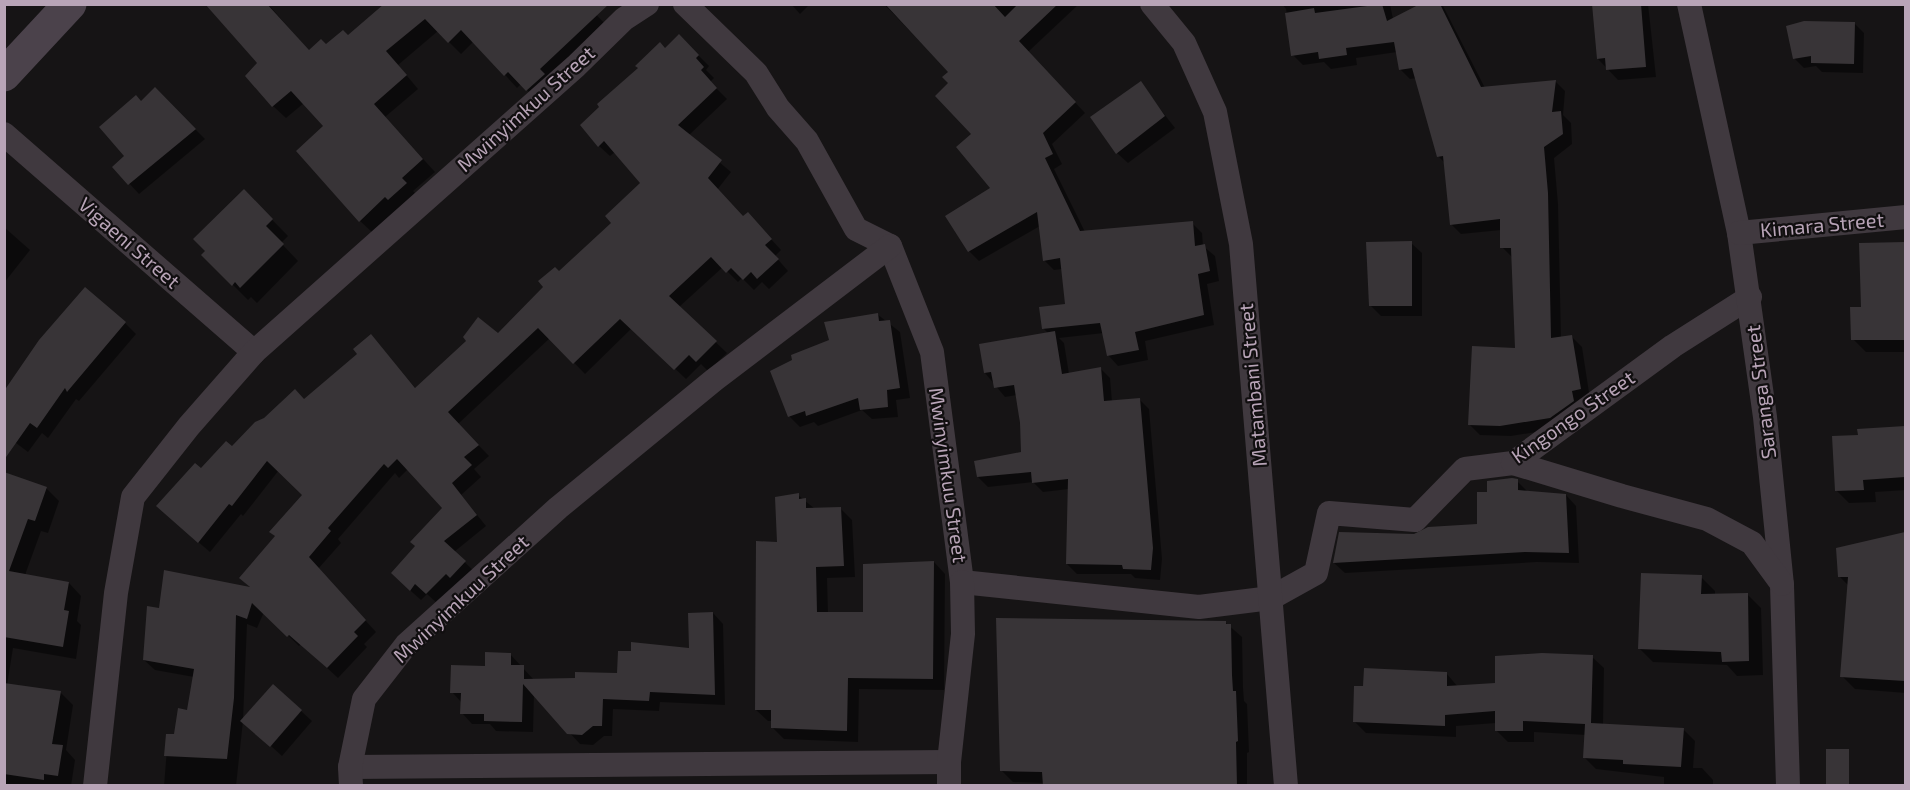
<svg xmlns="http://www.w3.org/2000/svg" width="1910" height="790" viewBox="0 0 1910 790" font-family="'Exo 2',sans-serif">
	<rect width="100%" height="100%" fill="#161415"/>
	<g fill="#0007">
		<polygon points="207,4 268,4 309,51 348,37 387,4 586,4 609,28 540,103 521,84 517,88 474,41 461,54 438,31 398,65 418,89 385,117 435,172 413,191 418,196 373,233 360,221 325,126 304,103 286,118 273,106 259,62"/>
		<polygon points="791,4 810,4 800,14"/>
		<polygon points="884,4 1079,4 1028,52 1085,113 1052,144 1062,164 1054,169 1085,232 1192,223 1202,233 1203,246 1215,256 1219,281 1207,284 1214,325 1145,341 1148,360 1118,366 1108,355 1104,333 1059,338 1064,343 1069,374 1100,368 1110,378 1112,402 1139,399 1149,409 1162,559 1160,580 1135,578 1131,574 1077,574 1067,564 1069,489 1043,492 1033,482 988,487 978,477 1023,453 1017,395 1005,397 985,373 1049,334 1043,328 1067,306 1062,269 1054,270 1044,260 1040,226 979,261 969,251 993,189 973,134 950,84 950,73"/>
		<polygon points="1282,4 1390,4 1393,19 1423,4 1442,4 1485,88 1555,81 1565,91 1563,115 1571,123 1572,144 1554,158 1558,204 1561,338 1572,337 1582,347 1590,399 1561,428 1511,436 1480,435 1470,425 1517,350 1512,257 1502,247 1501,230 1461,234 1451,224 1445,163 1438,156 1417,78 1410,79 1400,69 1397,52 1356,58 1357,65 1331,69 1324,62 1303,65 1293,55 1286,9"/>
		<polygon points="1594,4 1648,4 1656,77 1618,80 1598,59"/>
		<polygon points="1854,23 1864,33 1863,73 1822,72 1816,66 1804,68 1794,58"/>
		<polygon points="679,36 709,66 706,70 714,78 710,82 727,99 688,136 731,172 717,190 743,218 758,225 781,250 775,256 788,271 769,289 762,282 754,290 742,278 738,282 723,267 679,307 727,353 708,371 701,364 686,379 632,328 585,374 550,338 458,424 489,456 474,469 481,477 461,495 486,526 454,552 476,573 438,604 427,594 421,600 403,584 417,547 444,508 408,469 399,478 395,473 338,539 341,543 318,569 376,632 364,644 367,647 338,678 301,644 299,646 264,612 257,628 247,624 243,720 301,711 312,721 282,756 243,721 236,786 164,786 168,736 176,735 188,711 194,677 155,670 144,660 160,609 253,590 241,578 277,537 304,495 279,470 243,516 241,514 210,552 169,517 201,470 381,347 416,389 498,335 614,223 642,183 615,152 610,156 599,146 665,50"/>
		<polygon points="1140,83 1175,128 1128,163 1117,153"/>
		<polygon points="155,89 205,139 139,194 114,167 126,156 141,103"/>
		<polygon points="244,191 288,236 281,243 298,261 257,303 251,297 248,300 203,255"/>
		<polygon points="4,227 30,250 4,283"/>
		<polygon points="1411,243 1422,253 1422,316 1381,316 1370,305"/>
		<polygon points="1860,244 1906,244 1906,352 1866,352 1853,339 1862,308"/>
		<polygon points="877,314 900,332 910,398 896,400 898,417 872,419 862,410 818,426 814,422 800,427 790,417 772,372"/>
		<polygon points="125,323 136,334 79,401 76,399 48,438 42,433 28,452 4,434"/>
		<polygon points="1906,428 1906,490 1875,492 1876,502 1849,503 1836,490 1859,436 1859,431"/>
		<polygon points="4,473 46,488 59,501 48,533 41,531 25,575 69,583 81,596 77,621 81,625 76,659 13,648 7,685 60,692 73,705 66,750 75,760 71,786 4,784"/>
		<polygon points="1517,481 1528,492 1566,495 1576,506 1579,563 1537,562 1345,573 1334,563 1415,536 1479,526 1488,494"/>
		<polygon points="798,495 815,509 841,509 852,520 855,577 827,578 828,613 865,614 934,562 945,574 944,690 859,689 858,742 784,739 773,728 773,721 768,721 756,710 778,543"/>
		<polygon points="1906,534 1906,693 1855,689 1842,676 1849,586 1840,577 1838,549"/>
		<polygon points="1701,577 1715,591 1715,595 1747,594 1761,608 1763,675 1737,676 1727,665 1653,662 1639,648"/>
		<polygon points="713,613 723,624 725,705 660,702 659,711 613,709 612,736 604,736 593,745 580,744 534,694 533,732 496,731 490,724 472,724 462,713 462,703 452,692 510,654 534,680 576,680 619,675 691,650"/>
		<polygon points="1226,623 1242,637 1243,688 1244,701 1247,704 1249,752 1247,753 1247,786 1044,786 1044,783 1013,782 1001,770"/>
		<polygon points="1592,657 1604,668 1603,725 1683,729 1695,741 1693,768 1702,768 1713,780 1713,786 1664,786 1664,777 1596,769 1584,757 1586,735 1534,732 1534,742 1508,742 1496,730 1496,723 1456,726 1456,737 1366,733 1355,722 1447,674 1458,687 1496,684"/>
	</g>
	<g fill="#383437">
		<polygon points="205,4 267,4 309,50 321,39 326,44 343,30 348,35 384,4 609,4 540,69 545,74 526,91 508,72 504,76 461,30 448,43 425,19 386,51 407,75 374,104 423,159 402,178 407,183 388,200 385,197 359,222 296,151 323,126 291,91 272,107 245,76 257,63"/>
		<polygon points="885,4 993,4 1005,17 1018,4 1058,4 1019,41 1076,102 1043,133 1053,154 1045,158 1080,231 1193,221 1195,246 1205,244 1210,271 1198,274 1204,315 1135,332 1139,350 1107,356 1100,323 1042,329 1039,307 1065,304 1060,258 1043,261 1037,212 968,252 945,216 990,188 956,147 971,134 935,96 948,83 942,77 948,72"/>
		<polygon points="1382,4 1387,21 1420,4 1440,4 1481,87 1556,80 1552,112 1561,111 1563,134 1544,147 1548,193 1551,338 1572,335 1581,389 1572,391 1574,401 1550,418 1500,426 1468,425 1472,346 1515,348 1511,248 1500,248 1500,219 1450,225 1443,156 1437,157 1412,68 1399,70 1394,42 1346,48 1347,55 1319,59 1318,52 1291,56 1285,13 1314,8 1315,13"/>
		<polygon points="1592,4 1641,4 1646,67 1606,70 1605,58 1597,59"/>
		<polygon points="1804,21 1855,22 1854,64 1811,63 1811,56 1793,59 1786,26"/>
		<polygon points="679,34 699,55 696,58 704,67 701,70 717,88 678,125 722,160 708,178 743,216 748,212 772,239 765,245 779,259 757,279 751,272 743,280 731,268 726,273 711,257 669,296 717,341 696,362 689,355 674,370 620,319 573,364 538,328 448,412 479,445 464,457 472,465 452,483 477,515 444,541 466,561 450,578 446,574 426,594 415,584 410,591 391,573 415,546 410,542 442,508 397,459 388,468 384,464 328,528 331,531 309,557 366,620 354,632 358,636 327,668 289,635 287,637 252,603 247,619 236,615 234,698 227,759 164,756 166,734 174,734 178,708 187,710 194,669 143,660 147,606 159,608 164,570 250,587 239,578 275,536 269,532 302,495 267,461 232,506 229,504 198,543 156,506 195,463 201,468 226,441 232,446 255,422 264,418 295,389 304,399 357,354 353,349 371,334 415,388 466,341 463,337 478,317 498,333 543,287 538,281 555,267 559,271 611,223 605,216 640,183 604,141 598,147 580,125 599,107 597,104 638,68 635,66 660,42 665,48"/>
		<polygon points="1141,81 1165,116 1116,154 1090,117"/>
		<polygon points="155,87 196,129 128,185 112,167 124,156 99,127 136,95 141,101"/>
		<polygon points="244,189 273,219 266,226 284,244 240,288 235,282 232,286 201,255 205,251 193,239"/>
		<polygon points="1412,241 1412,306 1369,306 1366,242"/>
		<polygon points="1905,242 1905,340 1851,340 1850,307 1861,307 1859,243"/>
		<polygon points="85,287 126,322 67,392 65,388 37,428 30,423 4,460 4,391 39,340"/>
		<polygon points="878,313 879,321 890,320 900,388 887,390 888,407 860,410 858,398 806,416 805,411 788,417 770,371 792,360 791,355 829,340 824,322"/>
		<polygon points="1055,331 1062,374 1101,367 1104,401 1140,398 1153,548 1151,570 1123,569 1122,565 1066,564 1068,479 1032,483 1031,472 977,477 974,461 1021,452 1020,423 1014,385 994,388 991,372 984,373 979,344"/>
		<polygon points="1905,426 1905,477 1863,480 1864,490 1835,491 1832,436 1858,435 1857,429"/>
		<polygon points="4,472 47,487 35,521 28,519 9,571 69,582 64,610 69,611 63,647 4,637"/>
		<polygon points="1512,478 1518,479 1518,490 1566,494 1569,553 1525,552 1333,563 1339,532 1414,534 1428,527 1477,524 1477,492 1487,492 1487,481"/>
		<polygon points="799,493 799,499 806,498 806,508 841,507 844,566 816,567 817,612 863,612 863,564 934,561 933,679 848,678 847,731 771,728 771,710 755,710 756,541 777,542 775,497"/>
		<polygon points="1905,532 1905,681 1840,677 1848,577 1838,577 1836,548"/>
		<polygon points="1641,573 1702,575 1701,594 1748,593 1749,661 1722,662 1721,652 1638,649"/>
		<polygon points="713,612 715,695 650,692 649,701 603,699 602,726 593,726 582,735 567,734 523,684 522,722 484,721 484,714 460,714 461,693 450,693 451,665 485,666 485,652 511,653 511,665 524,665 524,679 575,678 575,672 617,673 618,651 631,651 631,642 689,648 688,613"/>
		<polygon points="996,618 1226,621 1226,624 1231,624 1232,675 1233,691 1236,691 1238,741 1236,742 1237,786 1043,786 1042,772 1000,771"/>
		<polygon points="1542,653 1593,655 1591,723 1684,728 1681,767 1623,764 1623,760 1583,758 1585,724 1523,721 1523,731 1495,731 1495,711 1445,715 1445,726 1353,722 1354,686 1363,686 1364,668 1447,672 1447,686 1495,683 1495,656"/>
		<polygon points="4,683 61,691 52,744 63,745 58,776 44,774 44,780 4,774"/>
		<polygon points="273,684 302,710 270,747 240,721"/>
		<rect x="1826" y="749" width="23" height="37"/>
	</g>
	<g fill="none" stroke-linecap="round" stroke-linejoin="round">
		<g stroke="#40393f" stroke-width="24">
			<polyline points="685,4 756,73 778,108 807,141 856,229 890,246 932,352 962,582 1199,607 1271,598 1316,573 1329,513 1415,520 1465,469 1513,463 1673,346 1750,297"/>
			<polyline points="1152,4 1184,43 1215,112 1241,244 1286,786"/>
			<polyline points="1689,4 1739,233 1765,417 1782,585 1788,786"/>
			<polyline points="4,134 254,352"/>
			<polyline points="1739,233 1906,217"/>
			<polyline points="1513,463 1622,496 1707,519 1752,543 1782,584"/>
			<polyline points="350,767 949,762"/>
			<polyline points="95,786 116,593 133,497 189,426 254,352 576,66 624,19 647,4"/>
			<polyline points="351,786 350,767 364,699 406,645 558,508 714,380 890,246"/>
			<polyline points="949,786 949,762 963,634 962,582"/>
		</g>
		<polyline stroke="#4b424b" stroke-width="33" points="4,75 70,4"/>
	</g>
	<g text-anchor="middle" stroke-width="4.5" stroke-linejoin="round" paint-order="stroke">
		<g font-size="20" fill="#b8a4b7" stroke="#110f10">
			<text transform="translate(526 109) rotate(-42)" y="7">Mwinyimkuu Street</text>
			<text transform="translate(1822 225) rotate(-5)" y="7">Kimara Street</text>
			<text transform="translate(129 243) rotate(41)" y="7">Vigaeni Street</text>
			<text transform="translate(1253 385) rotate(-95)" y="7">Matambani Street</text>
			<text transform="translate(1761 392) rotate(-97)" y="7">Saranga Street</text>
			<text transform="translate(1573 417) rotate(-35)" y="7">Kingongo Street</text>
			<text transform="translate(948 475) rotate(82)" y="7">Mwinyimkuu Street</text>
			<text transform="translate(461 599) rotate(-43)" y="7">Mwinyimkuu Street</text>
		</g>
	</g>
	<rect width="1910" height="790" fill="none" stroke="#b8a4b7" stroke-width="12"/>
</svg>
